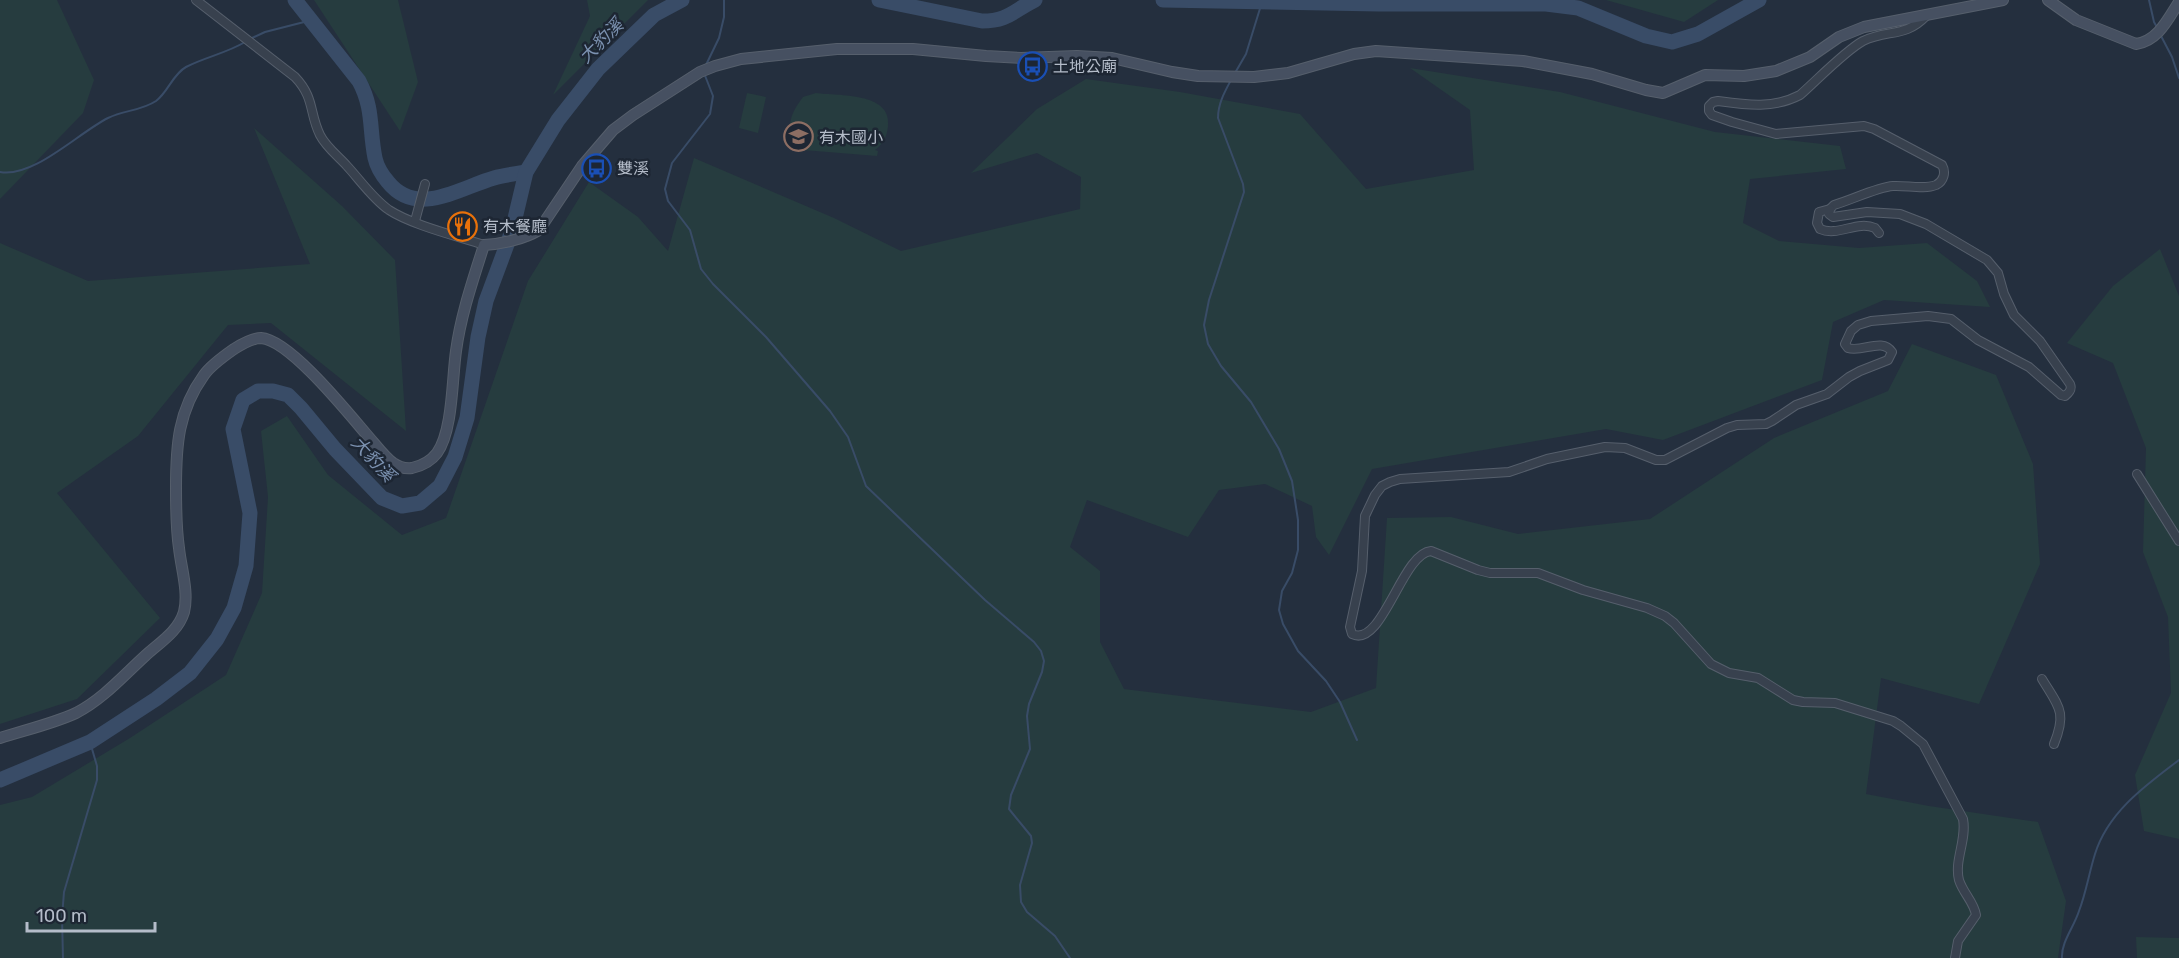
<svg xmlns="http://www.w3.org/2000/svg" width="2179" height="958" viewBox="0 0 2179 958" font-family="Rubik,'Noto Sans TC',sans-serif">
	<rect width="100%" height="100%" fill="#242f3e"/>
	<g fill="#263c3f">
		<polygon points="0,0 57,0 94,80 83,113 0,199"/>
		<polygon points="314,0 398,0 418,82 400,131"/>
		<polygon points="587,0 648,0 553,95 590,16"/>
		<polygon points="1606,0 1718,0 1684,22"/>
		<polygon points="1410,68 1560,92 1715,132 1840,146 1846,169 1750,179 1743,223 1779,241 1859,248 1927,243 1977,281 1990,307 1884,300 1833,322 1822,380 1663,440 1606,429 1372,469 1329,555 1316,537 1312,506 1265,484 1219,490 1188,537 1087,500 1070,547 1100,571 1100,642 1124,689 1311,712 1376,688 1387,518 1451,517 1518,534 1650,519 1774,438 1888,391 1912,344 1996,375 2033,464 2040,564 1979,704 1881,678 1866,794 1929,806 2038,822 2066,901 2058,958 0,958 0,805 32,797 130,738 226,675 262,593 268,497 261,431 287,416 328,475 402,535 446,518 528,281 589,182 638,217 668,251 694,158 834,218 901,251 1080,209 1081,177 1037,153 971,173 1037,109 1086,79 1180,92 1300,114 1366,189 1474,170 1470,110"/>
		<polygon points="747,93 766,97 758,133 739,128"/>
		<path d="M 816,93 C 838,96 892,92 888,126 C 887,137 883,144 875,150 L 878,151 L 877,156 L 791,149 L 791,144 L 798,144 C 784,127 791,113 803,97 Z"/>
		<polygon points="254,128 342,206 395,260 406,431 271,323 228,325 138,436 57,493 160,618 77,699 0,724 0,243 88,281 310,264"/>
		<polygon points="2160,249 2179,296 2179,839 2144,831 2135,775 2171,693 2168,617 2143,552 2146,448 2113,363 2067,343 2113,286"/>
		<polygon points="2136,937 2179,938 2179,958 2137,958"/>
	</g>
	<g fill="none" stroke-linecap="round" stroke-linejoin="round">
		<g stroke="#394c67" stroke-width="2">
			<polyline points="2149,0 2154,22 2158,29"/>
			<polyline points="2160,34 2172,57 2179,78"/>
			<polyline points="250,39 265,32 312,20"/>
			<polyline points="705,67 719,38 724,17 724,0"/>
			<polyline points="704,73 713,96 710,114 672,163 665,189 668,201 690,230 701,269 713,284 766,337 830,411 848,437 866,486 985,600 1034,642 1041,651 1044,661 1042,672 1029,704 1027,716 1030,749 1011,795 1009,809 1031,836 1032,843 1020,885 1021,902 1027,912 1055,936 1070,958"/>
			<polyline points="1235,73 1246,54 1262,2"/>
			<path d="M 1231,80 C 1224,93 1218,104 1218,118 L 1243,184 L 1244,192 L 1209,300 L 1204,325 L 1208,344 L 1221,366 L 1251,402 L 1279,449 L 1292,481 L 1298,520 L 1298,550 L 1292,573 L 1282,591 L 1279,610 L 1283,624 L 1298,651 L 1326,681 L 1340,702 L 1357,740"/>
			<path d="M 0,172 C 34,178 78,133 108,118 C 124,110 141,111 156,101 C 168,92 173,74 186,67 C 205,57 227,53 245,42"/>
			<polyline points="63,958 62,917 64,892 97,780 97,766 90,742"/>
			<path d="M 2062,958 C 2061,942 2074,927 2079,911 C 2086,893 2089,873 2095,854 C 2108,812 2146,785 2179,760"/>
		</g>
		<g stroke="#394c67" stroke-width="15">
			<path d="M 295,0 L 359,81 C 374,109 369,129 375,158 C 377,167 382,175 388,182 C 417,218 459,188 494,178 C 504,175 515,174 526,172"/>
			<path d="M 879,0 L 982,21 C 1008,21 1013,11 1035,0"/>
			<polyline points="1163,0 1379,4 1546,4 1578,8 1646,36 1672,42 1698,34 1759,0"/>
			<polyline points="0,780 90,742 156,699 190,673 217,639 234,608 246,566 250,513 233,429 243,400 258,391 273,391 288,395 301,408 335,449 382,498 402,506 420,503 440,486 455,457 467,418 478,337 486,301 512,231 526,172 558,120 598,69 654,15 682,0"/>
		</g>
		<defs>
			<g id="street">
				<path d="M 196,0 L 295,77 C 315,98 309,113 320,135 C 326,147 339,157 347,166 C 360,180 373,199 389,210 C 412,225 457,236 484,245"/>
				<path d="M 1926,16 C 1905,38 1888,29 1863,41 C 1846,50 1816,81 1800,95 C 1773,109 1747,105 1718,101 L 1713,102 L 1709,106 L 1709,111 L 1712,115 L 1732,122 L 1776,134 L 1864,126 L 1874,129 L 1942,165 C 1946,172 1944,181 1936,185 C 1924,190 1906,185 1893,186 C 1878,187 1851,200 1834,205 L 1830,209 L 1829,214 L 1833,217 L 1867,212 L 1900,214 L 1926,224 L 1987,260 L 1998,273 L 2004,294 L 2014,315 L 2040,341 L 2070,384 C 2072,389 2070,392 2065,396 L 2061,395 L 2029,367 L 1978,340 L 1951,319 L 1928,316 L 1871,321 L 1858,325 L 1851,331 L 1845,344 L 1848,348 C 1862,353 1882,337 1892,352 L 1888,360 L 1860,371 L 1849,377 L 1827,394 L 1796,405 L 1772,421 L 1766,424 L 1737,425 L 1727,428 L 1665,460 L 1656,460 L 1625,448 L 1605,447 L 1547,459 L 1509,472 L 1400,479 L 1390,482 L 1382,486 L 1375,495 L 1365,516 L 1362,571 L 1350,627 L 1352,634 C 1382,649 1402,553 1431,551 L 1478,570 L 1490,573 L 1538,573 L 1583,590 L 1647,608 L 1665,616 L 1674,623 L 1711,664 L 1729,673 L 1758,678 L 1793,700 L 1803,702 L 1835,703 L 1893,721 L 1901,726 L 1923,744 L 1963,819 C 1967,840 1954,860 1959,880 C 1963,893 1974,902 1976,915 L 1958,941 L 1955,958"/>
				<path d="M 1830,209 L 1819,212 L 1817,223 L 1820,229 C 1838,237 1857,220 1875,228 L 1879,233"/>
				<polyline points="415,221 425,184"/>
				<polyline points="2137,474 2179,541"/>
				<path d="M 2042,679 C 2059,707 2067,712 2054,744"/>
			</g>
			<g id="secondary">
				<path d="M 2048,0 L 2076,20 L 2136,44 C 2158,41 2168,19 2179,2"/>
				<path d="M 0,738 C 25,730 52,724 76,713 C 103,699 123,676 145,656 C 159,643 178,632 184,612 C 189,592 181,568 179,548 C 176,528 176,508 176,488 C 176,445 178,411 204,375 C 211,365 224,356 234,349 C 242,344 252,338 261,338 C 291,340 352,418 373,442 C 379,449 386,458 393,463 C 399,467 406,469 412,468 C 421,466 431,461 437,453 C 453,431 452,378 456,351 C 461,314 473,280 484,245 C 502,244 524,239 539,230 L 582,166 L 613,130 L 633,115 L 700,72 L 715,66 L 741,59 L 837,49 L 913,49 L 986,56 L 1021,58 L 1077,56 L 1112,58 L 1172,72 L 1198,76 L 1254,77 L 1288,73 L 1354,54 L 1376,51 L 1523,61 L 1592,74 L 1646,90 L 1663,93 L 1705,75 L 1744,76 L 1776,71 L 1810,57 L 1839,37 L 1864,27 L 2003,0"/>
			</g>
		</defs>
		<use href="#street" stroke="#565f6c" stroke-width="10"/>
		<use href="#secondary" stroke="#565f6c" stroke-width="12"/>
		<use href="#street" stroke="#38414e" stroke-width="8"/>
		<use href="#secondary" stroke="#465061" stroke-width="10"/>
	</g>
	<defs>
		<symbol id="bus-ring" viewBox="-11 -11 22 22"><circle r="9.5" fill="#1d2633" stroke="#1a4fb4" stroke-width="1.5"/><path d="M-5-6H5V4H4V6H2V4H-2V6H-4V4H-5ZM-3.5-4V0h7V-4ZM-3.5 1.2v1.5H-2V1.2ZM2 1.2v1.5H3.5V1.2Z" fill="#1a4fb4"/></symbol>
		<symbol id="school-ring" viewBox="-11 -11 22 22"><circle r="9.5" fill="#1d2633" stroke="#8d6e63" stroke-width="1.5"/><path d="M0-5L7-2L0 1L-7-2ZM-4 1L0 2.5L4 1V4Q0 6-4 4Z" fill="#8d6e63"/></symbol>
		<symbol id="restaurant-ring" viewBox="-11 -11 22 22"><circle r="9.5" fill="#1d2633" stroke="#e8710a" stroke-width="1.5"/><path d="M-5-6h1v4h1v-4h1v4h1v-4h1v5L-1.5 .5V6h-2V.5L-5-1ZM5-6V6H3V1.5H1.5Q1.5-4 5-6Z" fill="#e8710a"/></symbol>
	</defs>
	<g fill-rule="evenodd">
		<use href="#bus-ring" x="1016" y="50" width="33" height="33"/>
		<use href="#school-ring" x="782" y="120" width="33" height="33"/>
		<use href="#bus-ring" x="580" y="152" width="33" height="33"/>
		<use href="#restaurant-ring" x="446" y="210" width="33" height="33"/>
	</g>
	<g text-anchor="middle" stroke-width="5" stroke-linejoin="round" paint-order="stroke">
		<g font-size="16" fill="#b4bcc9" stroke="#1d2633" text-anchor="start">
			<text x="1053" y="72">土地公廟</text>
			<text x="819" y="143">有木國小</text>
			<text x="617" y="174">雙溪</text>
			<text x="483" y="232">有木餐廳</text>
		</g>
		<g font-size="18" font-style="italic" fill="#7c92b1" stroke="#1d2633">
			<text transform="translate(601 41) rotate(-45)" y="6">大豹溪</text>
			<text transform="translate(373 459) rotate(47)" y="6">大豹溪</text>
		</g>
	</g>
	<path d="M27 922v9h128v-9" fill="none" stroke="#b4bcc9" stroke-width="3"/>
	<text x="36" y="922" font-size="18" fill="#b4bcc9" stroke="#1d2633" stroke-width="4.5" paint-order="stroke">100 m</text>
</svg>
